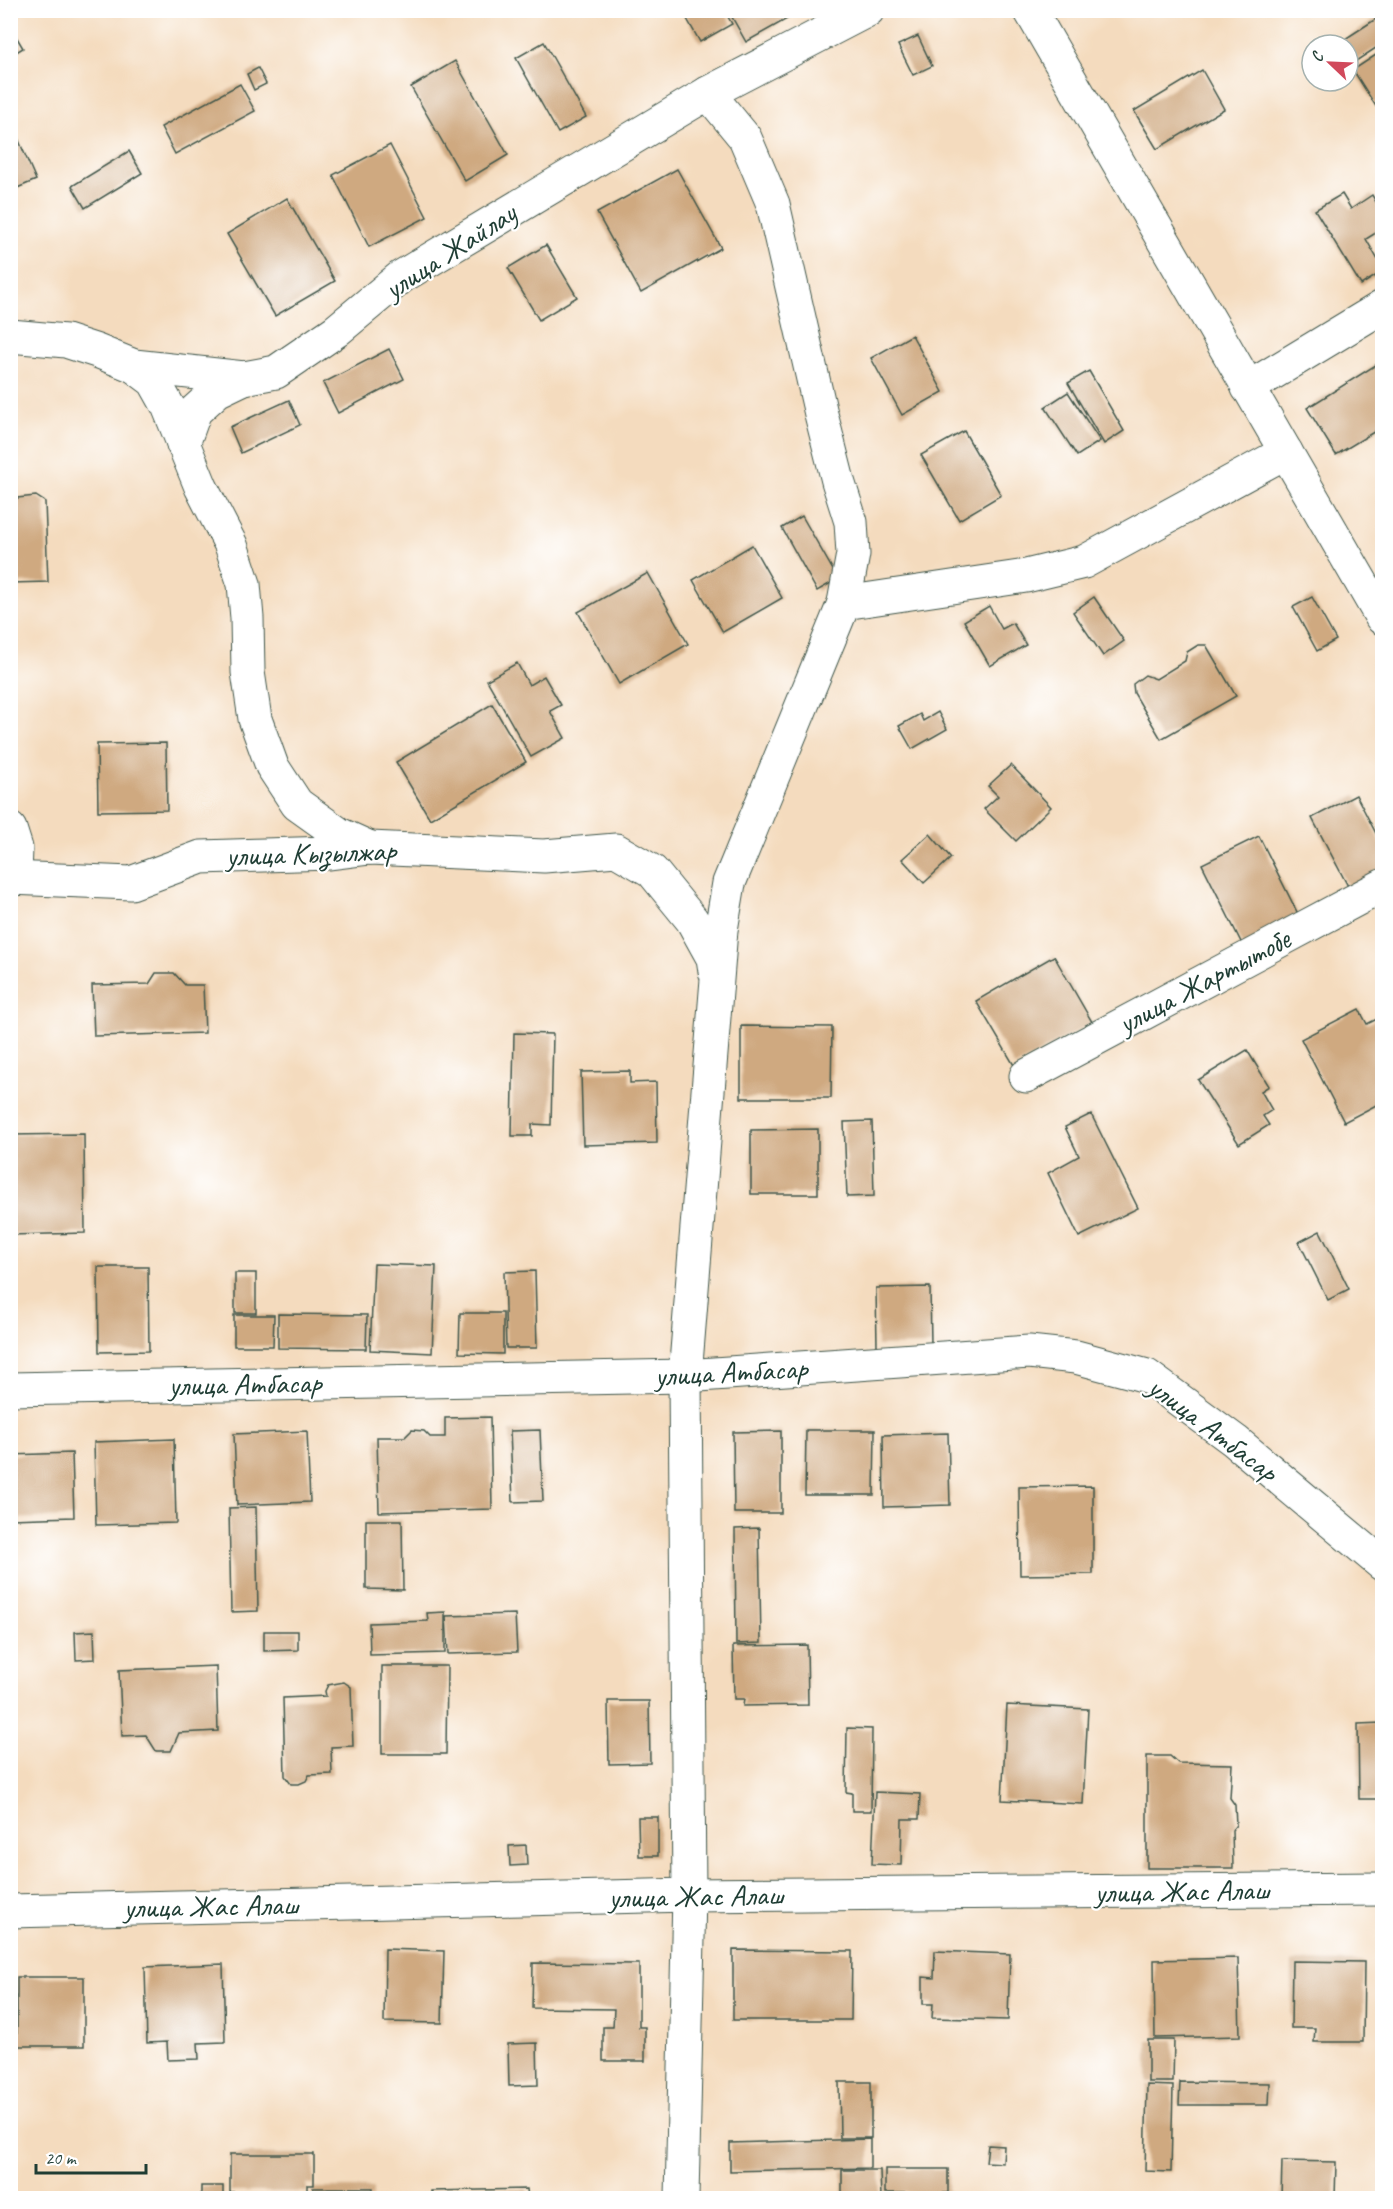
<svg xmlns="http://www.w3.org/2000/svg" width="1393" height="2209" viewBox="0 0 1393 2209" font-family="Caveat,sans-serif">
	<rect width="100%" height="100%" fill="#fff"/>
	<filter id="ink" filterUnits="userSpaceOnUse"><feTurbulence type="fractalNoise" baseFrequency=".0167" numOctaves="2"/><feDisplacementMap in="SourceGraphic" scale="12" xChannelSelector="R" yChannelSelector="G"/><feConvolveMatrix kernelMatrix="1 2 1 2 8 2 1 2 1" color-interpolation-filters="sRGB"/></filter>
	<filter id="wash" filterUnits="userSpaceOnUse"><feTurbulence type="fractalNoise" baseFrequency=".008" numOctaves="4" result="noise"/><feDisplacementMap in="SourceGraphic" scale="24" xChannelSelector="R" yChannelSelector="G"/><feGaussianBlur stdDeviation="1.35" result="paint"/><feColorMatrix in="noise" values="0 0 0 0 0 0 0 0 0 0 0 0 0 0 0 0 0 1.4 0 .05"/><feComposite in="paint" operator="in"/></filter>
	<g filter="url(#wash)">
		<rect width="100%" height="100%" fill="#f4dbbe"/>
		<g id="blocks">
			<g fill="#cfa980">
				<polygon points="682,10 724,10 732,24 700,42"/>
				<polygon points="728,10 803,10 746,42"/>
				<polygon points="1382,15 1382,44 1356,61 1348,50 1348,45 1345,45 1342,41"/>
				<polygon points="10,26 23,48 10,56"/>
				<polygon points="918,36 932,66 913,75 898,45"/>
				<polygon points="544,42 586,117 558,133 516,58"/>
				<polygon points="1382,51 1382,116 1353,70"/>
				<polygon points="455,61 508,155 465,181 411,87"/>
				<polygon points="258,68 266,84 254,90 247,74"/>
				<polygon points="1202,70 1224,109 1157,149 1134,111"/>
				<polygon points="240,84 255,111 175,154 161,127"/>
				<polygon points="10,120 36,180 10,191"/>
				<polygon points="390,145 427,217 369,247 333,175"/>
				<polygon points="129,151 142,173 85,208 72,186"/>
				<polygon points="677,169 721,248 641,293 597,213"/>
				<polygon points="1342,194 1351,209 1372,195 1382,212 1382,229 1366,239 1382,267 1382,272 1361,285 1315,210"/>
				<polygon points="287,198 335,281 275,316 227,234"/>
				<polygon points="546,245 577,297 539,320 508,268"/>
				<polygon points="912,335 943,392 902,415 871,358"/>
				<polygon points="389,349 404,379 338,413 323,383"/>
				<polygon points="1382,361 1382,427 1336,455 1307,408"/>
				<polygon points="1089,371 1124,431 1104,444 1068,383"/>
				<polygon points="1068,392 1100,441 1077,456 1045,407"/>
				<polygon points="289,400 300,425 241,453 230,427"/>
				<polygon points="964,431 1001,495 959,520 921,455"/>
				<polygon points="36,496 45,502 48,582 10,583 10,504 17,498"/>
				<polygon points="802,516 838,579 817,591 782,528"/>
				<polygon points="752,545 782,598 723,632 693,580"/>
				<polygon points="648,573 688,644 619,684 578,612"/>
				<polygon points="1094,597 1124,641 1103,656 1073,612"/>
				<polygon points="1312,597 1336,640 1317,651 1293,607"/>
				<polygon points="989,606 1002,629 1013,623 1026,645 990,666 964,621"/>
				<polygon points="1198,645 1206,645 1236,696 1161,739 1134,693 1133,684 1145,675 1156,679 1185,661 1187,652"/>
				<polygon points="517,663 529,685 544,676 561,705 550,711 565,738 531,757 487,680"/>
				<polygon points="492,704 526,762 430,819 396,762"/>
				<polygon points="938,712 947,729 912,749 899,726 920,714 923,721"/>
				<polygon points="166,743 167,810 98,811 97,744"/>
				<polygon points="1011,765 1051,807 1016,841 984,809 998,796 988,786"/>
				<polygon points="1356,795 1382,845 1382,873 1350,890 1312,818"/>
				<polygon points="930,834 951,858 924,883 902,859"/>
				<polygon points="1259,836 1302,922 1245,950 1202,864"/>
				<polygon points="1054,956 1092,1022 1015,1067 976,1001"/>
				<polygon points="156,973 174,973 185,985 203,985 205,1033 94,1036 92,985 149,984"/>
				<polygon points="1359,1009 1367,1024 1377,1019 1382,1030 1382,1102 1344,1122 1301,1039"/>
				<polygon points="741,1026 832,1027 831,1098 741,1098"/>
				<polygon points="514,1033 553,1034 551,1125 532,1124 532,1136 512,1136"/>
				<polygon points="1247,1050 1269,1086 1261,1091 1272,1110 1263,1116 1269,1125 1239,1144 1198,1080"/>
				<polygon points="630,1071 630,1083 656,1082 657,1143 583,1145 581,1072"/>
				<polygon points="1091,1114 1138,1208 1079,1237 1048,1173 1079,1156 1065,1127"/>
				<polygon points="872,1121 874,1196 847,1197 844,1122"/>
				<polygon points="818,1129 818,1194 751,1194 751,1130"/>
				<polygon points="84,1134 85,1233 10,1235 10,1135"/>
				<polygon points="1320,1231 1349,1289 1328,1300 1299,1242"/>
				<polygon points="374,1264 436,1266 432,1353 370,1350"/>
				<polygon points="98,1267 148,1267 149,1351 99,1352"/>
				<polygon points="535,1271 537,1348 506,1348 504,1272"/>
				<rect x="235" y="1273" width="21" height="40"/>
				<polygon points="930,1287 931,1345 877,1346 876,1288"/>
				<polygon points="460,1313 503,1313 503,1354 459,1353"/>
				<polygon points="278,1314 367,1315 366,1349 278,1348"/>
				<polygon points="234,1315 274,1315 273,1346 234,1346"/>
				<polygon points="490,1417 492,1509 379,1512 377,1437 405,1437 412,1430 424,1431 430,1437 445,1437 445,1418"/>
				<polygon points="540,1430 543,1501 513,1502 510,1431"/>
				<polygon points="806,1430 875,1430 874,1495 805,1495"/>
				<polygon points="307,1431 310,1502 237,1505 234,1434"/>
				<polygon points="781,1431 781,1513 734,1513 733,1432"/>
				<polygon points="948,1433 950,1505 884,1507 883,1435"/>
				<polygon points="174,1439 176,1523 96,1525 94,1442"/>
				<polygon points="72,1453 74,1517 10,1519 10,1455"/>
				<polygon points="1093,1486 1093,1574 1020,1575 1019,1487"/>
				<polygon points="256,1507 258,1611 231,1612 229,1508"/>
				<polygon points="366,1520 402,1520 403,1590 366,1589"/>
				<polygon points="759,1528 761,1643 736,1644 735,1529"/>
				<polygon points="445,1612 445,1653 370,1655 369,1623 428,1621 427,1613"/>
				<polygon points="515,1614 517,1652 448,1654 446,1616"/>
				<polygon points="94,1631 95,1659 76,1660 75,1632"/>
				<polygon points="264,1631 298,1631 298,1650 264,1651"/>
				<polygon points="807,1645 808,1705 743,1706 744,1699 734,1699 733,1646"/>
				<polygon points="216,1666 218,1731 179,1733 171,1751 156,1751 146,1735 122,1736 119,1670"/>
				<polygon points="382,1666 447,1666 446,1754 382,1754"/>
				<polygon points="344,1682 351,1687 353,1746 331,1747 332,1774 309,1775 306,1781 299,1784 291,1784 285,1776 283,1698 326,1696 325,1691 328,1685"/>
				<polygon points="608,1701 649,1701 650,1763 609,1764"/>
				<polygon points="1007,1705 1088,1709 1083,1804 1002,1800"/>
				<polygon points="1382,1723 1382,1799 1359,1799 1358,1724"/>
				<polygon points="847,1728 872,1729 871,1811 852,1811 852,1793 846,1792"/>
				<polygon points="1147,1756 1170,1756 1178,1763 1232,1764 1230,1798 1235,1805 1236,1825 1232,1830 1233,1868 1147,1868"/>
				<polygon points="875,1792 920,1794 919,1819 902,1819 901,1865 872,1864"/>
				<polygon points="638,1817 658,1817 658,1856 639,1856"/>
				<polygon points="526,1845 527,1865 510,1866 509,1846"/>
				<polygon points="385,1949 444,1951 442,2023 384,2022"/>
				<polygon points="733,1950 852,1951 851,2020 733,2020"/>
				<polygon points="935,1951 1010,1954 1008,2020 932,2018 933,2004 923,2004 923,1977 934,1978"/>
				<polygon points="1238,1958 1240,2036 1155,2038 1154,1960"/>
				<polygon points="1292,1961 1364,1962 1363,2042 1314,2042 1315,2028 1291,2028"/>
				<polygon points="533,1963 639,1964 639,2027 645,2027 645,2061 603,2061 603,2027 613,2027 614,2009 532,2008"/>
				<polygon points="223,1964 225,2042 198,2043 199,2059 168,2060 167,2042 147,2043 145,1967"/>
				<rect x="17" y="1977" width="67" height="69"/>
				<polygon points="1148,2040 1174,2040 1173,2082 1148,2082"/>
				<polygon points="537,2043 538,2085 509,2086 508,2044"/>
				<polygon points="839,2082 871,2082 871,2138 840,2138"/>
				<polygon points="1180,2082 1270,2083 1269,2105 1179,2105"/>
				<polygon points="1147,2085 1173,2086 1171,2172 1145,2171"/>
				<polygon points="870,2139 870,2168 730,2171 730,2143"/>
				<polygon points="988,2145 1004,2146 1003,2163 986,2162"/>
				<polygon points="230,2154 314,2154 314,2185 307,2185 307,2192 230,2192"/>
				<polygon points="1282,2161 1336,2162 1335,2198 1281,2198"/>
				<rect x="885" y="2169" width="63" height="24"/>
				<polygon points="842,2170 880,2170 881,2198 842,2198"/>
				<rect x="201" y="2186" width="22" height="12"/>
				<rect x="313" y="2188" width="60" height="10"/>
				<polygon points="527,2189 528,2198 431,2198 431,2191"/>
			</g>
		</g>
	</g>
	<g filter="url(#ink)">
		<use href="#blocks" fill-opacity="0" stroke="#3f5549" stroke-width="1.5"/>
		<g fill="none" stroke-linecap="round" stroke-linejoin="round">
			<defs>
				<g id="minor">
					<polyline points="1030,10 1382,618"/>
					<polyline points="10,336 66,341 97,351 134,366 244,378 276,372 336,331 401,277 708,93 868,10"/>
					<polyline points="134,366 154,381 168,406 201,487 231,545 244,584 247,618 248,672 255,719 272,766 297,804 339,834 370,848"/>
					<polyline points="1248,388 1382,307"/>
					<polyline points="183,444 195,411 217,391 244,378"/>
					<polyline points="844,603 1026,576 1084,562 1286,452"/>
					<polyline points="10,829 16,848 15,877"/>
					<polyline points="10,878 131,883 201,857 330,853 370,848 544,856 616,850 652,871 692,920 713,958 715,971"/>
					<polyline points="1026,1076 1382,886"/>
					<polyline points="10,1389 685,1376 1029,1352 1076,1357 1147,1376 1235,1441 1382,1564"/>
					<polyline points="10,1911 689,1895 1382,1889"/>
					<polyline points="682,2198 689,1895 685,1376 721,930 729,883 844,603 853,554 851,522 838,481 821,414 773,204 745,138 708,93"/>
				</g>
			</defs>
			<use href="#minor" stroke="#3f5549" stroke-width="35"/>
			<use href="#minor" stroke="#fff" stroke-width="33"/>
		</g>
	</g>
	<g text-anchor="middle" stroke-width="4.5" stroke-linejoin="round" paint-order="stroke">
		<g font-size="30" fill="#1f3d34" stroke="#fff">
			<text transform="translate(450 251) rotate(-33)" y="10">улица Жайлау</text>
			<text transform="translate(311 853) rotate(-2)" y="10">улица Кызылжар</text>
			<text transform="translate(1204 981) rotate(-28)" y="10">улица Жартытобе</text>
			<text transform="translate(731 1372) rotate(-3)" y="10">улица Атбасар</text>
			<text transform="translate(245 1384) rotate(-1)" y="10">улица Атбасар</text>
			<text transform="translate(1213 1429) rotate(37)" y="10">улица Атбасар</text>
			<text transform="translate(1182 1891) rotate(-1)" y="10">улица Жас Алаш</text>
			<text transform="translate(696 1896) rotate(-1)" y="10">улица Жас Алаш</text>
			<text transform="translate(211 1906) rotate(-1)" y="10">улица Жас Алаш</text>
		</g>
	</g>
	<rect width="1393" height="2209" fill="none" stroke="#fff" stroke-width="36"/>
	<g transform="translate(1330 63) rotate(293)"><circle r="28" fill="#ffffff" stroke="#a5b1ae" stroke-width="1.5"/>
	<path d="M0-4.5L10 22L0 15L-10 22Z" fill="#d1495b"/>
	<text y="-9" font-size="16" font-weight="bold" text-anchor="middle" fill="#1f3d34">С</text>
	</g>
	<path d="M36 2164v9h110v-9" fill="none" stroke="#1f3d34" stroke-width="3"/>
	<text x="45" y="2164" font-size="18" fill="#1f3d34" stroke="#ffffff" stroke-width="4.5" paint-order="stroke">20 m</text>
</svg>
